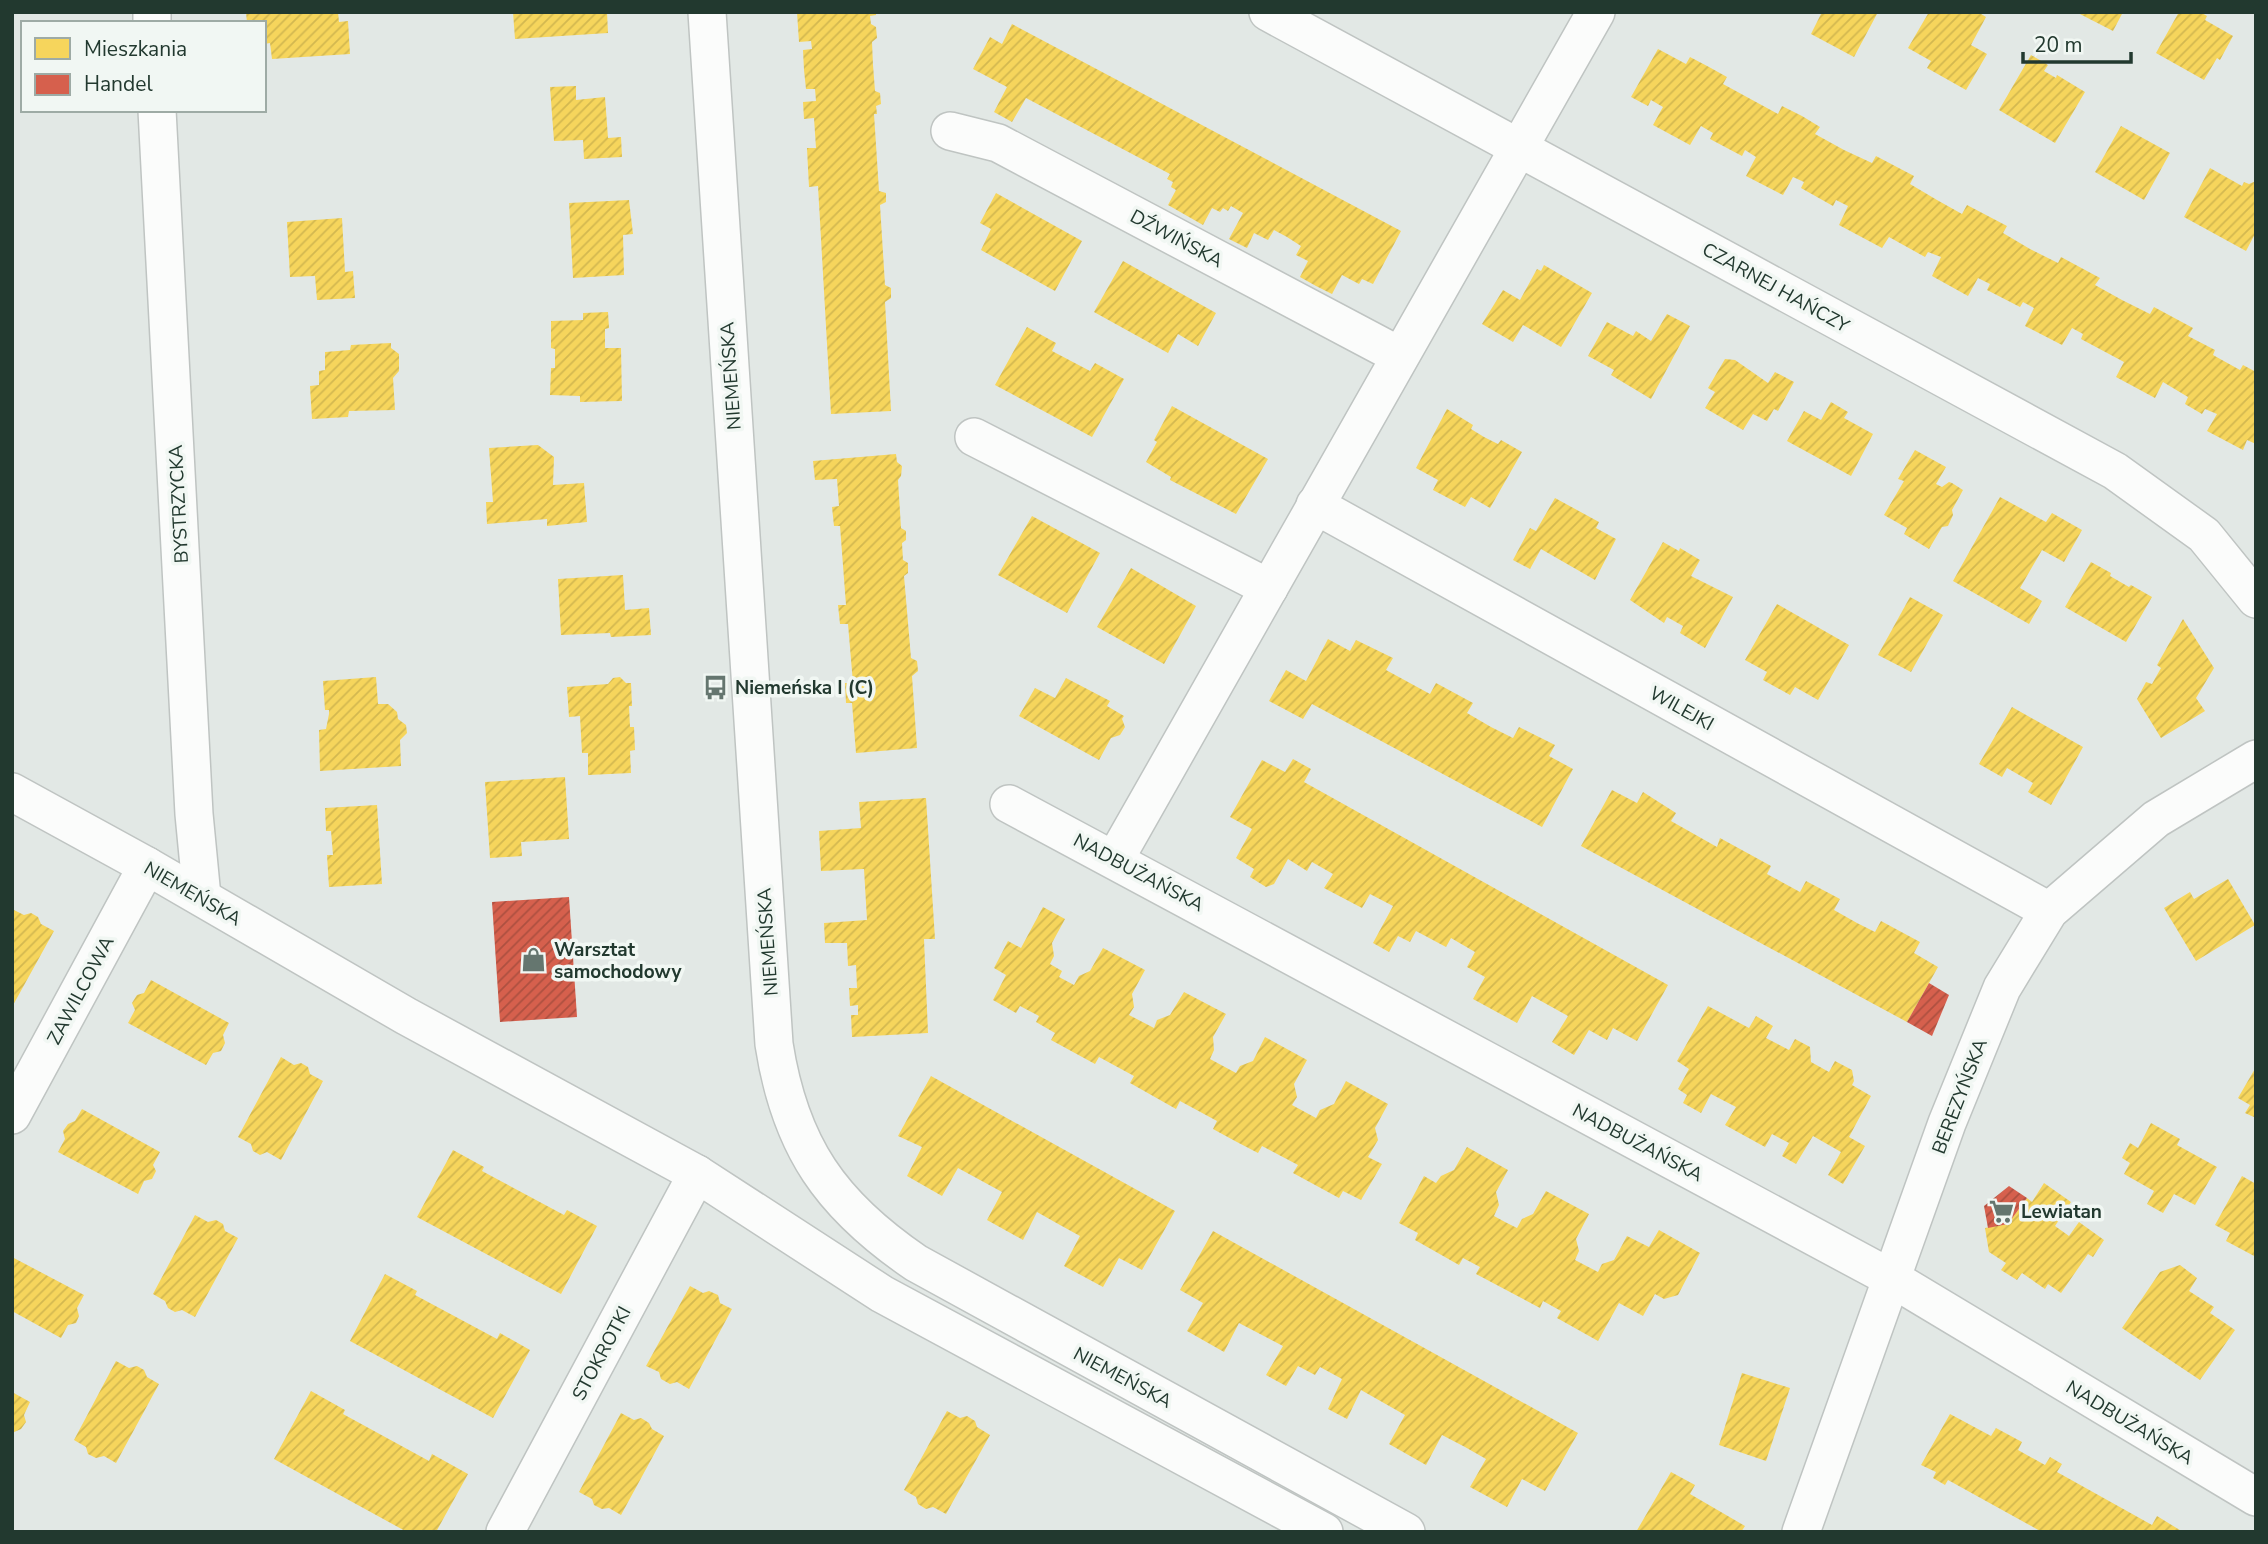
<svg xmlns="http://www.w3.org/2000/svg" width="2268" height="1544" viewBox="0 0 2268 1544" font-family="'Nunito Sans',sans-serif">
	<defs>
		<pattern id="homes-hatch" width="6" height="6" patternUnits="userSpaceOnUse" patternTransform="scale(1.75)"><rect width="6" height="6" fill="#f6d55c"/><path d="M-1 1l2-2M0 6l6-6M5 7l2-2" fill="none" stroke="#d3b850"/></pattern>
		<pattern id="shops-hatch" width="6" height="6" patternUnits="userSpaceOnUse" patternTransform="scale(1.75)"><rect width="6" height="6" fill="#d6604d"/><path d="M-1 1l2-2M0 6l6-6M5 7l2-2" fill="none" stroke="#ad5040"/></pattern>
	</defs>
	<rect width="100%" height="100%" fill="#e2e8e5"/>
	<g fill="url(#homes-hatch)">
		<polygon points="246,12 338,12 339,22 348,21 350,54 272,59 270,43 264,44 264,23 247,23"/>
		<polygon points="513,12 607,12 608,33 515,39"/>
		<polygon points="797,12 876,12 876,15 870,16 871,24 876,27 877,38 872,42 873,65 875,91 880,93 881,104 876,106 877,114 874,114 879,191 886,193 886,202 880,205 885,285 891,288 891,298 885,302 891,411 831,414 818,186 809,187 808,168 807,148 816,148 814,118 804,119 803,102 816,101 815,89 806,89 804,70 803,50 812,49 811,41 799,42"/>
		<polygon points="1822,12 1878,12 1854,57 1811,34"/>
		<polygon points="1929,12 1978,12 1986,17 1971,45 1987,54 1966,90 1927,68 1931,61 1908,48"/>
		<polygon points="2076,12 2123,12 2113,31"/>
		<polygon points="2179,12 2200,12 2207,16 2205,20 2233,36 2220,60 2217,58 2204,80 2156,53"/>
		<polygon points="1012,24 1401,231 1373,284 1362,279 1359,284 1342,275 1332,294 1316,286 1300,277 1308,261 1296,255 1301,246 1287,237 1274,230 1268,240 1254,233 1247,248 1229,239 1243,213 1231,206 1228,211 1223,208 1220,212 1212,208 1203,225 1168,205 1176,190 1171,187 1173,182 1167,179 1170,174 1026,98 1012,122 994,112 1007,87 973,69 990,37 1002,44"/>
		<polygon points="1658,49 1686,64 1690,57 1709,67 1727,77 1723,84 1778,114 1782,106 1802,116 1820,127 1815,134 1844,150 1872,163 1876,156 1914,176 1910,184 1937,200 1962,214 1967,205 2007,226 2003,233 2030,249 2058,263 2061,257 2100,278 2095,285 2122,300 2150,314 2154,307 2193,328 2188,336 2215,350 2213,355 2240,370 2243,365 2256,372 2256,444 2247,440 2243,450 2207,431 2217,414 2205,409 2202,414 2185,404 2188,397 2163,382 2155,398 2116,377 2124,362 2081,339 2083,334 2072,328 2062,345 2025,326 2034,308 2023,302 2020,307 1987,290 1990,284 1978,278 1968,296 1932,276 1941,257 1928,252 1925,257 1889,237 1882,248 1839,225 1848,206 1836,200 1833,206 1801,188 1804,182 1793,177 1783,195 1746,176 1756,157 1745,150 1742,156 1710,139 1713,133 1701,126 1690,145 1653,125 1663,107 1651,100 1648,106 1631,97"/>
		<polygon points="2031,55 2048,65 2044,71 2056,78 2057,75 2085,92 2055,143 1999,110"/>
		<polygon points="576,86 576,100 605,97 608,138 621,137 622,157 584,159 583,140 554,141 550,87"/>
		<polygon points="2121,126 2170,153 2144,200 2095,172"/>
		<polygon points="2210,168 2242,186 2244,182 2249,184 2256,181 2256,232 2246,251 2184,217"/>
		<polygon points="996,193 1082,241 1055,291 981,250 991,229 980,223"/>
		<polygon points="629,200 633,234 623,235 624,275 573,278 569,203"/>
		<polygon points="342,218 345,272 353,271 355,298 317,300 315,276 290,277 287,222"/>
		<polygon points="1123,261 1216,313 1198,346 1178,334 1168,353 1094,312"/>
		<polygon points="1544,265 1592,293 1561,347 1523,325 1513,342 1482,324 1503,290 1520,300 1537,269 1541,271"/>
		<polygon points="608,312 609,328 605,329 605,348 621,348 622,401 580,402 580,396 550,395 551,368 555,368 555,349 551,348 551,321 583,320 583,313"/>
		<polygon points="1667,314 1690,326 1651,399 1611,375 1614,370 1588,356 1607,322 1633,336 1636,331 1651,341"/>
		<polygon points="1027,327 1056,343 1052,351 1090,371 1095,363 1124,379 1092,437 995,385"/>
		<polygon points="391,343 391,348 399,354 399,371 393,378 395,410 349,411 348,417 312,419 310,386 319,385 319,371 325,370 325,352 350,350 351,345"/>
		<polygon points="1725,359 1735,360 1768,383 1775,372 1794,382 1778,411 1774,409 1767,421 1753,414 1743,430 1705,408 1715,392 1708,388"/>
		<polygon points="1831,402 1848,412 1844,418 1873,434 1851,476 1787,441 1804,411 1821,420"/>
		<polygon points="1172,406 1268,459 1236,514 1170,480 1171,477 1146,462 1157,442 1154,440"/>
		<polygon points="1447,409 1473,425 1471,429 1484,437 1498,444 1501,440 1522,452 1490,508 1471,497 1465,507 1433,490 1438,480 1416,468"/>
		<polygon points="538,445 554,457 553,485 584,483 587,522 547,526 547,519 487,524 486,502 493,502 489,448"/>
		<polygon points="1915,450 1946,467 1936,484 1942,487 1949,482 1952,483 1963,490 1952,510 1953,515 1948,526 1942,527 1929,549 1904,534 1907,528 1884,515 1904,481 1898,479"/>
		<polygon points="896,454 897,462 902,466 901,476 898,480 901,528 906,531 906,540 902,543 903,560 908,563 908,573 904,576 911,658 917,661 918,671 912,676 917,748 856,753 852,703 846,703 845,683 853,683 848,624 840,624 838,605 846,605 840,526 834,526 832,507 839,506 837,479 815,480 813,461"/>
		<polygon points="2000,497 2046,522 2052,513 2082,530 2064,562 2042,550 2020,588 2042,601 2029,624 1953,581"/>
		<polygon points="1555,498 1599,522 1596,528 1616,539 1595,580 1541,549 1530,569 1513,560 1530,528 1536,531"/>
		<polygon points="1032,516 1100,553 1067,613 998,575"/>
		<polygon points="1663,542 1679,551 1680,548 1700,560 1691,576 1733,597 1705,648 1680,633 1683,626 1667,617 1664,623 1630,600"/>
		<polygon points="2091,562 2111,573 2110,576 2129,587 2131,585 2152,597 2126,642 2065,607"/>
		<polygon points="1131,568 1196,606 1164,664 1097,627"/>
		<polygon points="623,575 625,610 649,608 651,635 611,637 610,633 561,635 558,579"/>
		<polygon points="1910,597 1943,615 1911,672 1878,655"/>
		<polygon points="1777,604 1849,645 1818,700 1795,687 1790,695 1763,680 1767,672 1745,660"/>
		<polygon points="2183,619 2214,668 2196,698 2205,711 2161,738 2137,699 2146,682 2152,684 2161,668 2157,665"/>
		<polygon points="1328,639 1350,651 1356,640 1393,658 1386,670 1430,694 1436,683 1473,703 1467,713 1491,727 1513,738 1519,727 1555,745 1549,756 1573,769 1542,827 1312,704 1303,719 1269,701 1286,670 1306,681"/>
		<polygon points="376,677 378,704 388,704 397,712 398,719 406,725 407,733 400,740 401,766 320,771 319,730 326,729 329,714 329,710 325,710 323,681"/>
		<polygon points="620,677 626,683 631,683 632,706 629,706 630,727 634,727 635,750 630,751 631,773 588,775 588,753 582,753 580,716 569,717 567,687 608,684 613,678"/>
		<polygon points="1066,678 1110,701 1107,706 1124,716 1122,719 1125,727 1120,735 1111,738 1099,760 1019,716 1035,688 1055,698"/>
		<polygon points="2012,707 2083,747 2051,805 2028,792 2033,783 2007,768 2002,777 1979,764"/>
		<polygon points="1293,759 1311,769 1304,782 1668,985 1637,1041 1613,1028 1607,1040 1589,1030 1574,1055 1552,1042 1568,1016 1532,996 1517,1023 1473,999 1485,977 1467,967 1475,952 1451,938 1446,947 1416,931 1410,942 1398,936 1389,952 1373,943 1393,906 1370,894 1362,908 1324,888 1333,874 1312,862 1307,871 1288,859 1274,884 1266,887 1250,877 1254,869 1236,858 1252,829 1230,817 1262,760 1285,772"/>
		<polygon points="565,777 569,839 521,842 522,856 490,858 485,782"/>
		<polygon points="1612,790 1637,803 1643,792 1676,813 1671,821 1717,847 1720,838 1771,866 1767,874 1800,892 1806,881 1840,899 1834,910 1857,923 1875,932 1881,921 1920,942 1914,953 1938,967 1907,1022 1581,846"/>
		<polygon points="926,798 935,939 924,939 928,1033 852,1037 851,1015 858,1015 858,1005 850,1006 849,988 857,988 856,965 848,966 847,943 825,943 824,923 867,920 864,869 821,871 819,831 861,828 859,802"/>
		<polygon points="377,805 382,884 329,887 327,855 333,855 331,831 326,831 325,808"/>
		<polygon points="2228,879 2255,925 2196,961 2164,908 2190,892 2194,899"/>
		<polygon points="1043,907 1065,919 1052,943 1054,956 1050,964 1062,971 1059,977 1074,985 1079,976 1090,971 1103,948 1145,970 1132,994 1134,1007 1129,1015 1154,1028 1157,1020 1170,1015 1184,992 1226,1014 1213,1037 1214,1050 1210,1059 1236,1073 1240,1066 1253,1061 1265,1037 1307,1060 1294,1084 1297,1097 1292,1105 1316,1118 1320,1110 1334,1104 1346,1081 1388,1104 1375,1128 1378,1140 1368,1157 1382,1164 1361,1200 1343,1191 1339,1198 1293,1173 1298,1165 1262,1146 1258,1153 1235,1141 1213,1129 1217,1121 1180,1101 1176,1109 1130,1083 1134,1076 1099,1057 1095,1064 1051,1040 1055,1033 1036,1022 1039,1016 1020,1006 1016,1013 993,1000 1006,975 994,968 1008,941 1021,948"/>
		<polygon points="12,909 24,915 31,913 38,917 41,924 54,931 12,1007"/>
		<polygon points="151,980 229,1023 223,1035 225,1043 221,1051 213,1053 206,1065 128,1023 135,1010 132,1003 137,995 144,993"/>
		<polygon points="1708,1006 1749,1028 1756,1016 1773,1026 1766,1038 1789,1050 1795,1039 1810,1047 1811,1062 1829,1072 1835,1061 1852,1070 1854,1081 1852,1085 1871,1096 1849,1137 1865,1146 1843,1184 1828,1175 1841,1152 1813,1136 1796,1164 1782,1156 1789,1143 1772,1134 1765,1147 1725,1125 1736,1107 1711,1094 1701,1113 1683,1103 1687,1095 1678,1089 1689,1069 1677,1061"/>
		<polygon points="281,1057 294,1065 301,1063 308,1067 310,1074 323,1081 281,1160 267,1152 260,1155 253,1151 251,1144 238,1137"/>
		<polygon points="2256,1067 2256,1118 2245,1113 2250,1105 2238,1098"/>
		<polygon points="931,1076 1175,1211 1142,1270 1119,1258 1103,1287 1064,1266 1080,1236 1060,1225 1037,1212 1023,1240 987,1220 1002,1192 958,1168 942,1196 907,1176 922,1147 898,1136"/>
		<polygon points="82,1109 160,1152 153,1165 156,1171 152,1179 144,1181 138,1194 58,1152 65,1139 63,1131 68,1124 75,1121"/>
		<polygon points="2151,1123 2180,1139 2177,1145 2217,1167 2195,1205 2174,1194 2163,1213 2147,1204 2154,1191 2124,1174 2130,1163 2122,1158 2130,1143 2138,1148"/>
		<polygon points="1467,1147 1508,1170 1496,1192 1499,1205 1494,1216 1505,1222 1517,1228 1522,1219 1533,1214 1546,1191 1589,1214 1576,1239 1579,1251 1575,1260 1598,1272 1602,1264 1614,1260 1627,1236 1649,1247 1659,1230 1700,1253 1678,1295 1664,1299 1655,1294 1643,1316 1619,1303 1598,1341 1557,1318 1561,1311 1543,1301 1540,1308 1476,1274 1480,1267 1463,1258 1459,1265 1415,1240 1418,1233 1399,1223 1424,1176 1436,1183 1441,1176 1454,1170"/>
		<polygon points="453,1150 484,1167 482,1171 564,1215 567,1210 597,1226 561,1294 417,1217"/>
		<polygon points="2242,1176 2256,1184 2256,1257 2226,1241 2230,1233 2215,1225"/>
		<polygon points="2044,1183 2071,1202 2055,1226 2069,1236 2079,1222 2104,1240 2093,1257 2088,1254 2061,1293 2048,1284 2045,1289 2022,1273 2017,1280 2001,1270 2006,1263 1989,1252 1985,1228 2008,1224 2027,1198 2032,1202"/>
		<polygon points="195,1215 208,1222 216,1220 223,1224 225,1231 238,1238 195,1317 182,1310 175,1312 168,1308 165,1301 153,1294"/>
		<polygon points="1213,1231 1578,1433 1545,1491 1522,1479 1507,1507 1470,1487 1486,1459 1465,1447 1442,1435 1426,1465 1389,1444 1405,1415 1361,1390 1347,1419 1328,1409 1342,1379 1320,1367 1315,1375 1298,1366 1286,1386 1266,1375 1283,1346 1239,1323 1224,1352 1187,1331 1203,1303 1180,1290"/>
		<polygon points="12,1257 84,1295 77,1308 79,1316 76,1323 68,1325 61,1338 12,1311"/>
		<polygon points="2180,1265 2197,1278 2189,1291 2214,1307 2210,1313 2235,1330 2200,1380 2122,1328 2160,1272"/>
		<polygon points="385,1274 417,1291 415,1295 497,1339 500,1333 530,1350 493,1418 350,1341"/>
		<polygon points="690,1286 703,1293 709,1291 718,1295 720,1303 732,1309 689,1389 677,1382 670,1384 661,1379 659,1372 646,1366"/>
		<polygon points="116,1361 129,1368 137,1366 144,1370 147,1377 159,1384 116,1463 104,1456 96,1458 88,1454 86,1447 74,1440"/>
		<polygon points="1742,1373 1790,1388 1766,1461 1719,1445"/>
		<polygon points="311,1391 345,1410 343,1414 429,1461 432,1454 468,1474 436,1532 407,1532 274,1459"/>
		<polygon points="12,1392 30,1402 24,1415 26,1422 21,1429 12,1433"/>
		<polygon points="947,1411 960,1418 967,1416 975,1421 977,1427 990,1435 946,1514 933,1507 926,1509 918,1504 916,1497 904,1490"/>
		<polygon points="621,1413 634,1420 641,1418 649,1423 652,1429 664,1436 621,1515 609,1508 602,1509 594,1505 592,1499 579,1492"/>
		<polygon points="1950,1414 1991,1436 1996,1428 2022,1442 2018,1450 2045,1465 2050,1457 2062,1464 2057,1472 2152,1525 2157,1516 2183,1532 2042,1532 1948,1480 1945,1485 1933,1478 1936,1472 1921,1465"/>
		<polygon points="1671,1472 1695,1485 1690,1494 1745,1526 1741,1532 1636,1532"/>
	</g>
	<g fill="url(#shops-hatch)">
		<polygon points="569,897 577,1017 500,1022 492,902"/>
		<polygon points="1929,983 1949,995 1932,1036 1907,1022"/>
		<polygon points="2009,1186 2027,1198 2008,1224 1988,1228 1984,1206"/>
	</g>
	<g fill="none" stroke-linecap="round" stroke-linejoin="round">
		<defs>
			<g id="street">
				<polyline points="152,12 152,23"/>
				<path d="M 707,12 L 774,1044 C 790,1147 831,1205 916,1263 L 1406,1532"/>
				<polyline points="1268,12 2115,471 2204,535 2256,599"/>
				<polyline points="157,110 194,814 202,897"/>
				<polyline points="950,131 998,143 1400,356"/>
				<polyline points="974,437 1269,588"/>
				<polyline points="1315,505 2049,911"/>
				<polyline points="12,792 147,866 406,1016 697,1174 882,1294 1324,1532"/>
				<polyline points="1009,804 1891,1278 2256,1497"/>
				<polyline points="1115,859 1596,12"/>
				<polyline points="12,1115 147,866"/>
				<polyline points="505,1532 697,1174"/>
				<polyline points="1801,1532 1947,1123 2002,988 2049,911 2156,819 2256,759"/>
			</g>
		</defs>
		<use href="#street" stroke="#bfc4c2" stroke-width="40"/>
		<use href="#street" stroke="#fbfcfb" stroke-width="37"/>
	</g>
	<defs>
		<symbol id="bus-bare" viewBox="-9 -9 18 18"><path d="M-5-6H5V4H4V6H2V4H-2V6H-4V4H-5ZM-3.5-4V0h7V-4ZM-3.5 1.2v1.5H-2V1.2ZM2 1.2v1.5H3.5V1.2Z" fill="#65766f" stroke="#f1f7f3" stroke-width="2.5" paint-order="stroke"/></symbol>
		<symbol id="shop-bare" viewBox="-9 -9 18 18"><path d="M-5-2.5h2.3a2.7 3.5 0 0 1 5.4 0H5L5.5 6h-11ZM-1.5-2.5h3a1.5 2.3 0 0 0-3 0Z" fill="#65766f" stroke="#f1f7f3" stroke-width="2.5" paint-order="stroke"/></symbol>
		<symbol id="supermarket-bare" viewBox="-9 -9 18 18"><path d="M-6-5.5h2.5l.6 2H6L4.5 2H-2.5L-4.4-4H-6ZM-1.5 3.2a1.3 1.3 0 1 0 .1 0ZM3 3.2a1.3 1.3 0 1 0 .1 0Z" fill="#65766f" stroke="#f1f7f3" stroke-width="2.5" paint-order="stroke"/></symbol>
	</defs>
	<g fill-rule="evenodd">
		<use href="#bus-bare" x="698" y="670" width="35" height="35"/>
		<use href="#shop-bare" x="516" y="942" width="35" height="35"/>
		<use href="#supermarket-bare" x="1984" y="1194" width="35" height="35"/>
	</g>
	<g text-anchor="middle" stroke-width="7" stroke-linejoin="round" paint-order="stroke">
		<g font-size="19" fill="#22392f" stroke="#f1f7f3">
			<text transform="translate(1177 238) rotate(28)" y="7">DŹWIŃSKA</text>
			<text transform="translate(1776 287) rotate(29)" y="7">CZARNEJ HAŃCZY</text>
			<text transform="translate(730 376) rotate(-94)" y="7">NIEMEŃSKA</text>
			<text transform="translate(178 504) rotate(-93)" y="7">BYSTRZYCKA</text>
			<text transform="translate(1682 708) rotate(29)" y="7">WILEJKI</text>
			<text transform="translate(1139 872) rotate(28)" y="7">NADBUŻAŃSKA</text>
			<text transform="translate(193 893) rotate(30)" y="7">NIEMEŃSKA</text>
			<text transform="translate(767 942) rotate(-94)" y="7">NIEMEŃSKA</text>
			<text transform="translate(80 990) rotate(-62)" y="7">ZAWILCOWA</text>
			<text transform="translate(1959 1096) rotate(-69)" y="7">BEREZYŃSKA</text>
			<text transform="translate(1638 1142) rotate(28)" y="7">NADBUŻAŃSKA</text>
			<text transform="translate(601 1353) rotate(-62)" y="7">STOKROTKI</text>
			<text transform="translate(1123 1377) rotate(28)" y="7">NIEMEŃSKA</text>
			<text transform="translate(2130 1422) rotate(31)" y="7">NADBUŻAŃSKA</text>
		</g>
		<g font-size="19" font-weight="bold" fill="#22392f" stroke="#f1f7f3" text-anchor="start">
			<text x="735" y="694">Niemeńska I (C)</text>
			<text x="554" y="956">Warsztat<tspan x="554" dy="22">samochodowy</tspan></text>
			<text x="2021" y="1218">Lewiatan</text>
		</g>
	</g>
	<rect width="2268" height="1544" fill="none" stroke="#22392f" stroke-width="28"/>
	<rect x="21" y="21" width="245" height="91" fill="#f1f7f3" stroke="#9eaba5" stroke-width="2"/>
	<rect x="35" y="38" width="35" height="21" fill="#f6d55c" stroke="#9eaba5" stroke-width="2"/>
	<text x="84" y="56" font-size="21" fill="#22392f">Mieszkania</text>
	<rect x="35" y="74" width="35" height="21" fill="#d6604d" stroke="#9eaba5" stroke-width="2"/>
	<text x="84" y="91" font-size="21" fill="#22392f">Handel</text>
	<path d="M2023 52v10h108v-10" fill="none" stroke="#22392f" stroke-width="3.5"/>
	<text x="2034" y="52" font-size="21" fill="#22392f" stroke="#f1f7f3" stroke-width="5" paint-order="stroke">20 m</text>
</svg>
